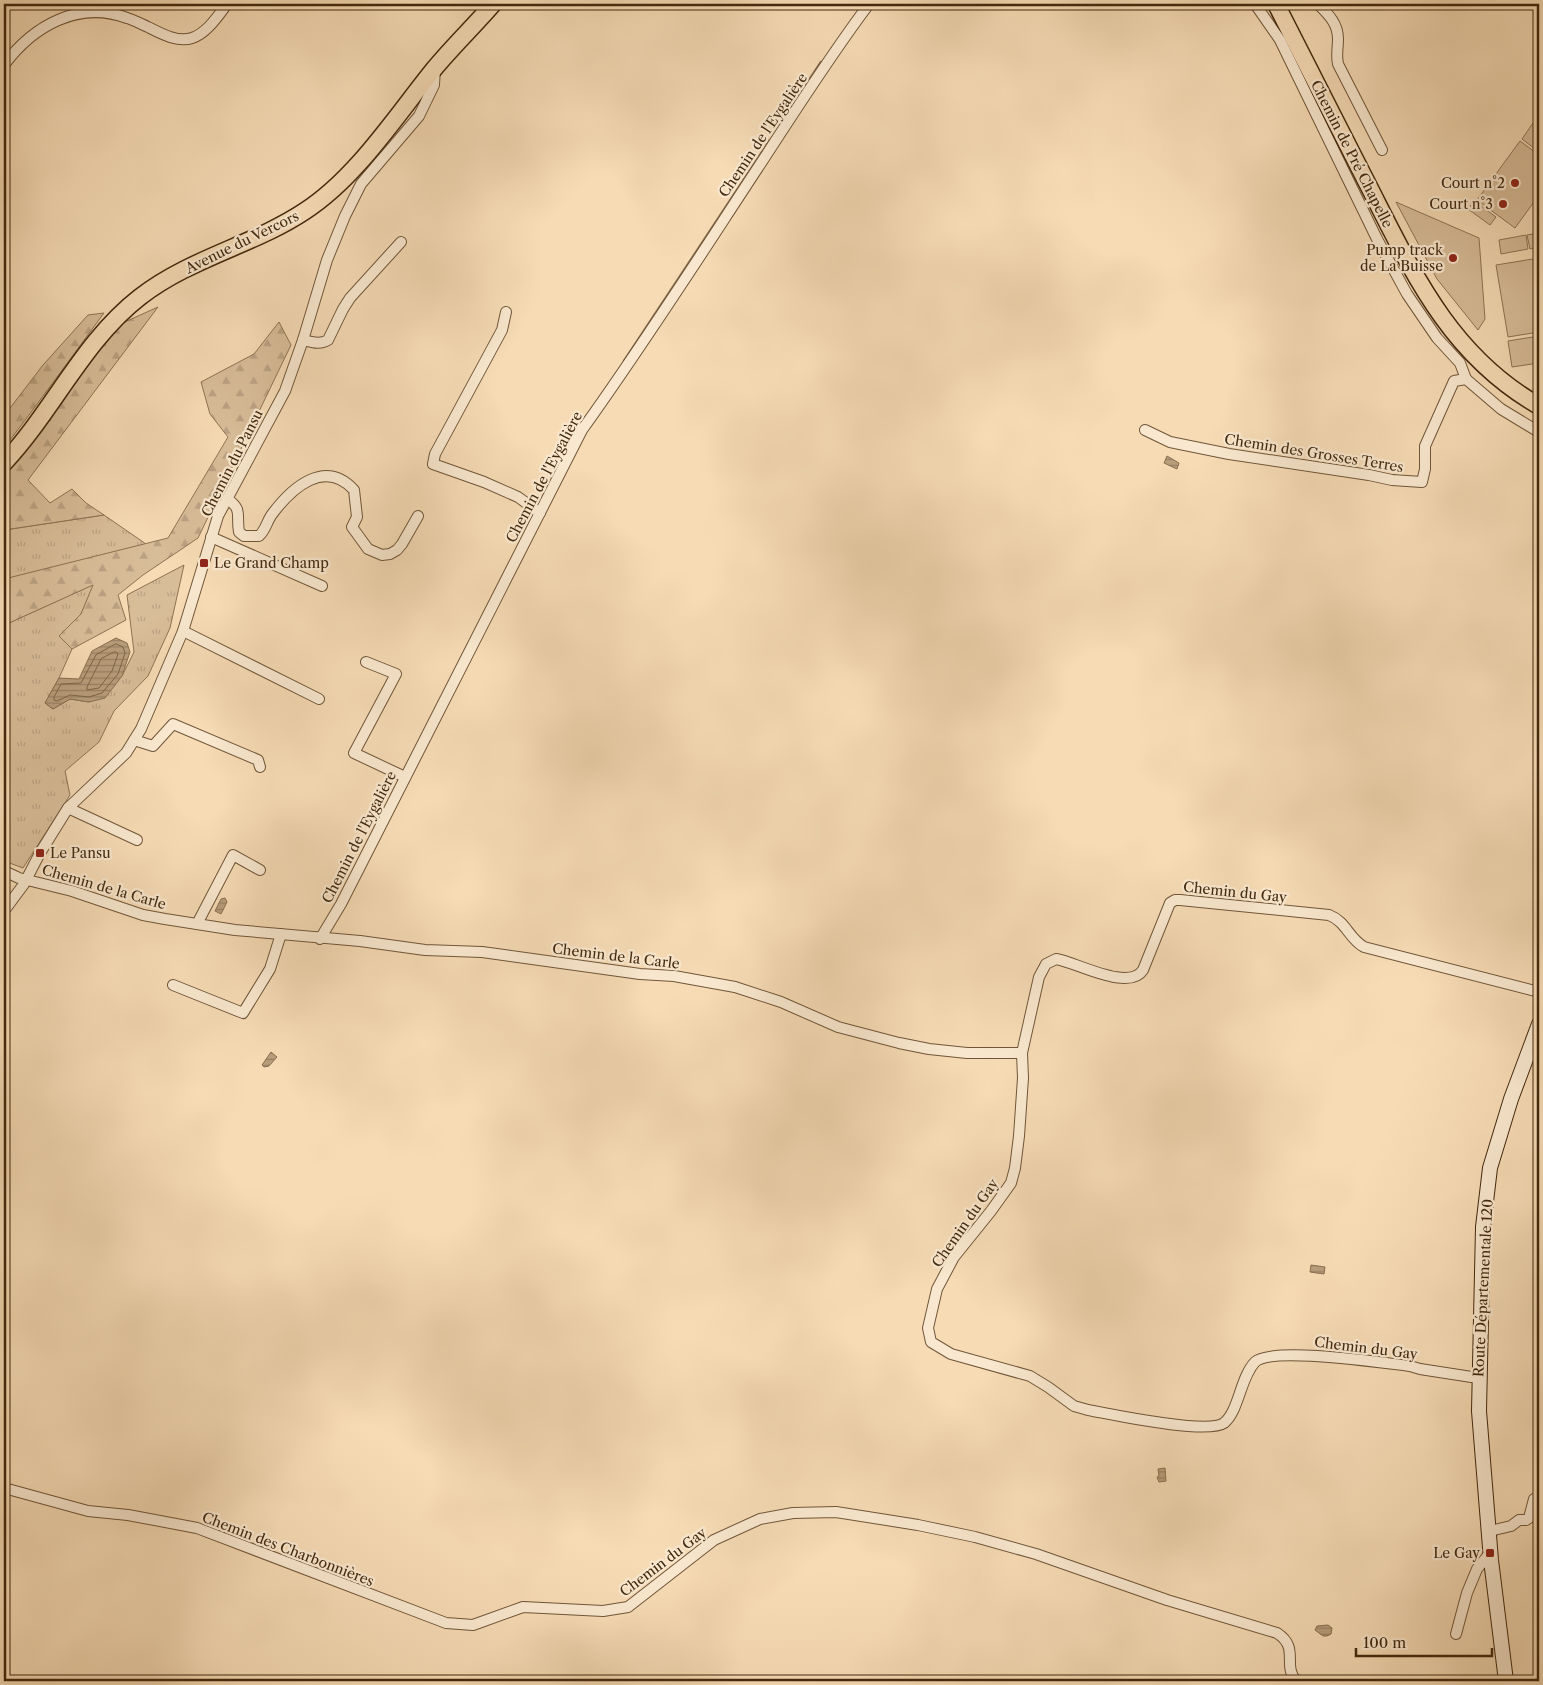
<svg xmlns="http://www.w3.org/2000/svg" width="1543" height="1685" viewBox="0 0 1543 1685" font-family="'Libre Caslon Text',serif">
	<defs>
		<pattern id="grass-tufts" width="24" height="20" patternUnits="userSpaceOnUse" patternTransform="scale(1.25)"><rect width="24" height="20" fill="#d8bd99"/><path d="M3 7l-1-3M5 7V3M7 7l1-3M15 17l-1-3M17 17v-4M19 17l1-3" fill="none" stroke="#bba283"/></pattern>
		<pattern id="forest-firs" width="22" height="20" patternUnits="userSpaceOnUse" patternTransform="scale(1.25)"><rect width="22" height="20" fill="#d8bd99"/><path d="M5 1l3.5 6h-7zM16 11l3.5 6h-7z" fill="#bba283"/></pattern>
		<pattern id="water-rules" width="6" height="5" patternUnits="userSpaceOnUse" patternTransform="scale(1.25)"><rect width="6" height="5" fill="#b99e7c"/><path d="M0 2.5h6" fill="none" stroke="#988164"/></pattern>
	</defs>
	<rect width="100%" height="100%" fill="#f6dbb5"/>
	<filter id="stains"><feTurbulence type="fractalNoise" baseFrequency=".004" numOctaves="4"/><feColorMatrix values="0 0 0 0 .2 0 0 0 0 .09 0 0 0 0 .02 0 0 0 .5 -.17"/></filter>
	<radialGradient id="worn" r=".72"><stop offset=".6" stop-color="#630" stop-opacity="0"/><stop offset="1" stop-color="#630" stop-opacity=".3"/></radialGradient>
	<polygon fill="url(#grass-tufts)" stroke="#8e7354" points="104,515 146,544 4,580 9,623 94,584 81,614 59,636 72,649 59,678 45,703 53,709 70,699 89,702 122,676 134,652 127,595 184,565 170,628 148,676 114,711 99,742 65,771 70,795 23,868 4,861 4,530"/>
	<g fill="url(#forest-firs)" stroke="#8e7354">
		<polygon points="158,307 28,480 50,503 72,489 86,503 104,515 4,530 4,470 116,326"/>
		<polygon points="104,313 32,411 4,448 4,416 43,365 88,315"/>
		<polygon points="279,322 291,345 198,538 143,575 118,595 126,620 72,649 59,636 81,614 93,585 9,623 4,579 168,538 228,437 210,414 201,382 254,354"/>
	</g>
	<g fill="#d8bd99" stroke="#8e7354">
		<polygon points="1533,123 1539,127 1539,152 1522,139"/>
		<polygon points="1520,141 1539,155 1539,195 1515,228 1477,200"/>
		<polygon points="1474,201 1496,217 1490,225 1468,209"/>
		<polygon points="1396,202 1479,238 1485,319 1478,330 1437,279"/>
		<polygon points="1539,233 1539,247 1530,249 1527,235"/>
		<polygon points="1526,235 1528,249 1501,254 1499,240"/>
		<polygon points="1539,258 1539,332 1508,337 1496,265"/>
		<polygon points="1539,336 1539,363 1512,367 1508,341"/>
	</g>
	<g fill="url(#water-rules)" stroke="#8a6f50">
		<polygon points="1167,456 1179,463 1177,469 1164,463"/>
		<polygon points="116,638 127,643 130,652 122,676 105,698 89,702 70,699 53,709 45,703 59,678 79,679 92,651"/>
		<polygon points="225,898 227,902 221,914 215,911 221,899"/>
		<polygon points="271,1052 277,1057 269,1066 264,1067 262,1065"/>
		<polygon points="1311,1265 1325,1267 1324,1274 1310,1272"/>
		<polygon points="1165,1468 1166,1481 1159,1482 1157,1477 1159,1476 1158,1469"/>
		<polygon points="1328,1625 1332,1628 1331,1634 1327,1636 1323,1636 1315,1630 1317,1626"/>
	</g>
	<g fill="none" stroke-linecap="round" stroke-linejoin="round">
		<g stroke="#7e6445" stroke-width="1">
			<polygon points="116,644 123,647 125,653 118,674 102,693 89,697 70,695 57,701 54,700 54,697 61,684 81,683 96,655"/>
			<polygon points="114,652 116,652 118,654 112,671 99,688 87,690 87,687 101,659"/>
		</g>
		<g stroke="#8a6f50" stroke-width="2.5">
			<polyline points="788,112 821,62"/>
			<polyline points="624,361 770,140"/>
		</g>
		<defs>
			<g id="street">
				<polyline points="1255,4 1280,40 1377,239 1407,294 1437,338 1460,363 1466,379"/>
				<path d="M 1318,4 C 1328,14 1338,23 1338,39 C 1338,48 1336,55 1338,64 L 1382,150"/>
				<path d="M 4,65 C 33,26 78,0 127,18 C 134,20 141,24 148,27 C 160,33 178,43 192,38 C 207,33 218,16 227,4"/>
				<polyline points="506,312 502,330 435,454 433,464 484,482 518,497 540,513"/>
				<path d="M 303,340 C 312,342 320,345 328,340 L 343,309 L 350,298 L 401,242"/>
				<polyline points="1145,430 1170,442 1229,454 1369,475 1392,480 1422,482 1425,469 1425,446 1454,381 1466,379 1501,409 1539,432"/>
				<path d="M 227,499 C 243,509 236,515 239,532 L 244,536 L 259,536 C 266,530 267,520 273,513 C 292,488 325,458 354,490 L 357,517 L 352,527 L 368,549 L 382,555 L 390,554 L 397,550 L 402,544 L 418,516"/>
				<polyline points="211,537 322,586"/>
				<polyline points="183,631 319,699"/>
				<polyline points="366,662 396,674 354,753 405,777"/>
				<polyline points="134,740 153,746 173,724 258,760 260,767"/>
				<polyline points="68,808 137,840"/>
				<polyline points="4,871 19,878 72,891 143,915 165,919 235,930 360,941 425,950 482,952 640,974 674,976 735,987 781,1002 838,1027 899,1043 929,1049 967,1053 1022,1053"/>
				<polyline points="4,911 24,884 40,853 68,808 126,753 141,729 183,631 218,516 285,391 303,340 327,260 345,216 361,184 419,116 434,85 435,68"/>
				<polyline points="197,924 233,855 260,870"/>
				<path d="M 320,939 L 341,904 L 582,430 C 646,341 705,248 765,157 C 799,105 832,53 869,4"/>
				<polyline points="173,985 243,1013 270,969 281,934"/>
				<path d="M 1478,1378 L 1420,1369 L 1410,1366 C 1384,1363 1272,1346 1255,1362 C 1240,1378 1239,1411 1224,1423 C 1207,1435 1111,1414 1088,1410 L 1074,1406 L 1048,1387 L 1030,1376 L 951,1354 L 931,1342 L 928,1328 L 937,1289 L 954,1257 L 991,1211 L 1011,1183 L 1015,1168 L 1019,1136 L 1023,1078 L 1022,1053 L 1039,977 L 1046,964 L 1056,959 C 1076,962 1129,992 1143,970 L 1170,903 L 1175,900 L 1180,900 L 1329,915 C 1347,922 1348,938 1364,947 L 1539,992"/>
				<path d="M 4,1488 L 88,1511 L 128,1515 L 197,1528 L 446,1623 L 473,1625 L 523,1607 L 603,1611 L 628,1607 L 714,1540 L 760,1519 L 793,1513 L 836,1512 L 918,1525 L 975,1537 L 1036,1554 L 1167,1600 L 1277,1633 C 1300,1648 1282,1664 1296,1681"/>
				<polyline points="1490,1531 1511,1526 1519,1520 1526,1520 1529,1518 1534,1499 1539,1500"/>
				<polyline points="1456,1634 1467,1593 1477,1569 1490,1553"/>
			</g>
			<polyline id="secondary" points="1506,1681 1491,1560 1479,1411 1483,1227 1490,1168 1511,1099 1539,1024"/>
			<g id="primary">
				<path d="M 1276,4 C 1305,61 1334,118 1363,175 C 1410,266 1446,353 1539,406"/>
				<path d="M 4,463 C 53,411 83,341 140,297 C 190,258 254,245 305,211 C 356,178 396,116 434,69 C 453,46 474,26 493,4"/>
			</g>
		</defs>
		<use href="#street" stroke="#705638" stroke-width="12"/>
		<use href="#secondary" stroke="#43290e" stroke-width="16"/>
		<use href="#primary" stroke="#43290e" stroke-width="19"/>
		<use href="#street" stroke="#f9e8cf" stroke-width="10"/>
		<use href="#secondary" stroke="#f9e8cf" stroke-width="14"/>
		<use href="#primary" stroke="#f6dbb5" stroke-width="16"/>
	</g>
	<g fill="#8f2418" stroke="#f9e8cf" stroke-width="2">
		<circle cx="1515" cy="183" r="5"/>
		<circle cx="1503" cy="204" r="5"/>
		<circle cx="1453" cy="258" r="5"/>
		<rect x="199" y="558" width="10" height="10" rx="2.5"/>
		<rect x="35" y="848" width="10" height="10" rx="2.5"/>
		<rect x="1485" y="1548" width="10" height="10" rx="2.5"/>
	</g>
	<g text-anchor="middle" stroke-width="4.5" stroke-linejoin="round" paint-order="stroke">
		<g font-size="14" fill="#43290e" stroke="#f9e8cf">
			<text transform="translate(763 135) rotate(-56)" y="5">Chemin de l'Eygalière</text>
			<text transform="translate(1352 154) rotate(63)" y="5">Chemin de Pré Chapelle</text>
			<text transform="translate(242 242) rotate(-26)" y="5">Avenue du Vercors</text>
			<text transform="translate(1314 453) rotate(9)" y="5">Chemin des Grosses Terres</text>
			<text transform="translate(232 463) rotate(-63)" y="5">Chemin du Pansu</text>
			<text transform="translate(544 477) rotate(-62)" y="5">Chemin de l'Eygalière</text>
			<text transform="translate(359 837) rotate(-63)" y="5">Chemin de l'Eygalière</text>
			<text transform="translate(104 887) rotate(16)" y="5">Chemin de la Carle</text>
			<text transform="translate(1235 892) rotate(6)" y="5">Chemin du Gay</text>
			<text transform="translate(616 956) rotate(7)" y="5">Chemin de la Carle</text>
			<text transform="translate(965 1223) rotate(-55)" y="5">Chemin du Gay</text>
			<text transform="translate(1483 1288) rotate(-87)" y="5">Route Départementale 120</text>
			<text transform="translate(1366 1348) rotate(7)" y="5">Chemin du Gay</text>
			<text transform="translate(288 1549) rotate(21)" y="5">Chemin des Charbonnières</text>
			<text transform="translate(663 1562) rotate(-37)" y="5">Chemin du Gay</text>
		</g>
		<g font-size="14" fill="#43290e" stroke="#f9e8cf" text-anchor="end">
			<text x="1505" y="188">Court n°2</text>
			<text x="1493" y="209">Court n°3</text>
			<text x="1443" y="255">Pump track<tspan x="1443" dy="16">de La Buisse</tspan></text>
			<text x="214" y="568" text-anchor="start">Le Grand Champ</text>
			<text x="50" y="858" text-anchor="start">Le Pansu</text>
			<text x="1480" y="1558">Le Gay</text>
		</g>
	</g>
	<rect width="1543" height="1685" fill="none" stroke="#f6dbb5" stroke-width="20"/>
	<rect x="5" y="5" width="1533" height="1675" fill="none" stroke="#43290e" stroke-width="2.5"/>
	<rect x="10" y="10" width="1523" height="1665" fill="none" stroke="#43290e"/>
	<path d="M1356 1648v8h136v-8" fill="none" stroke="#43290e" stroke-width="2.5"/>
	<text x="1363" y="1648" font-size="15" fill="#43290e" stroke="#f9e8cf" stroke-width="4" paint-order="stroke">100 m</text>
	<rect width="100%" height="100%" filter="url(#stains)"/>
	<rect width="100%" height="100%" fill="url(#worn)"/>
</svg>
